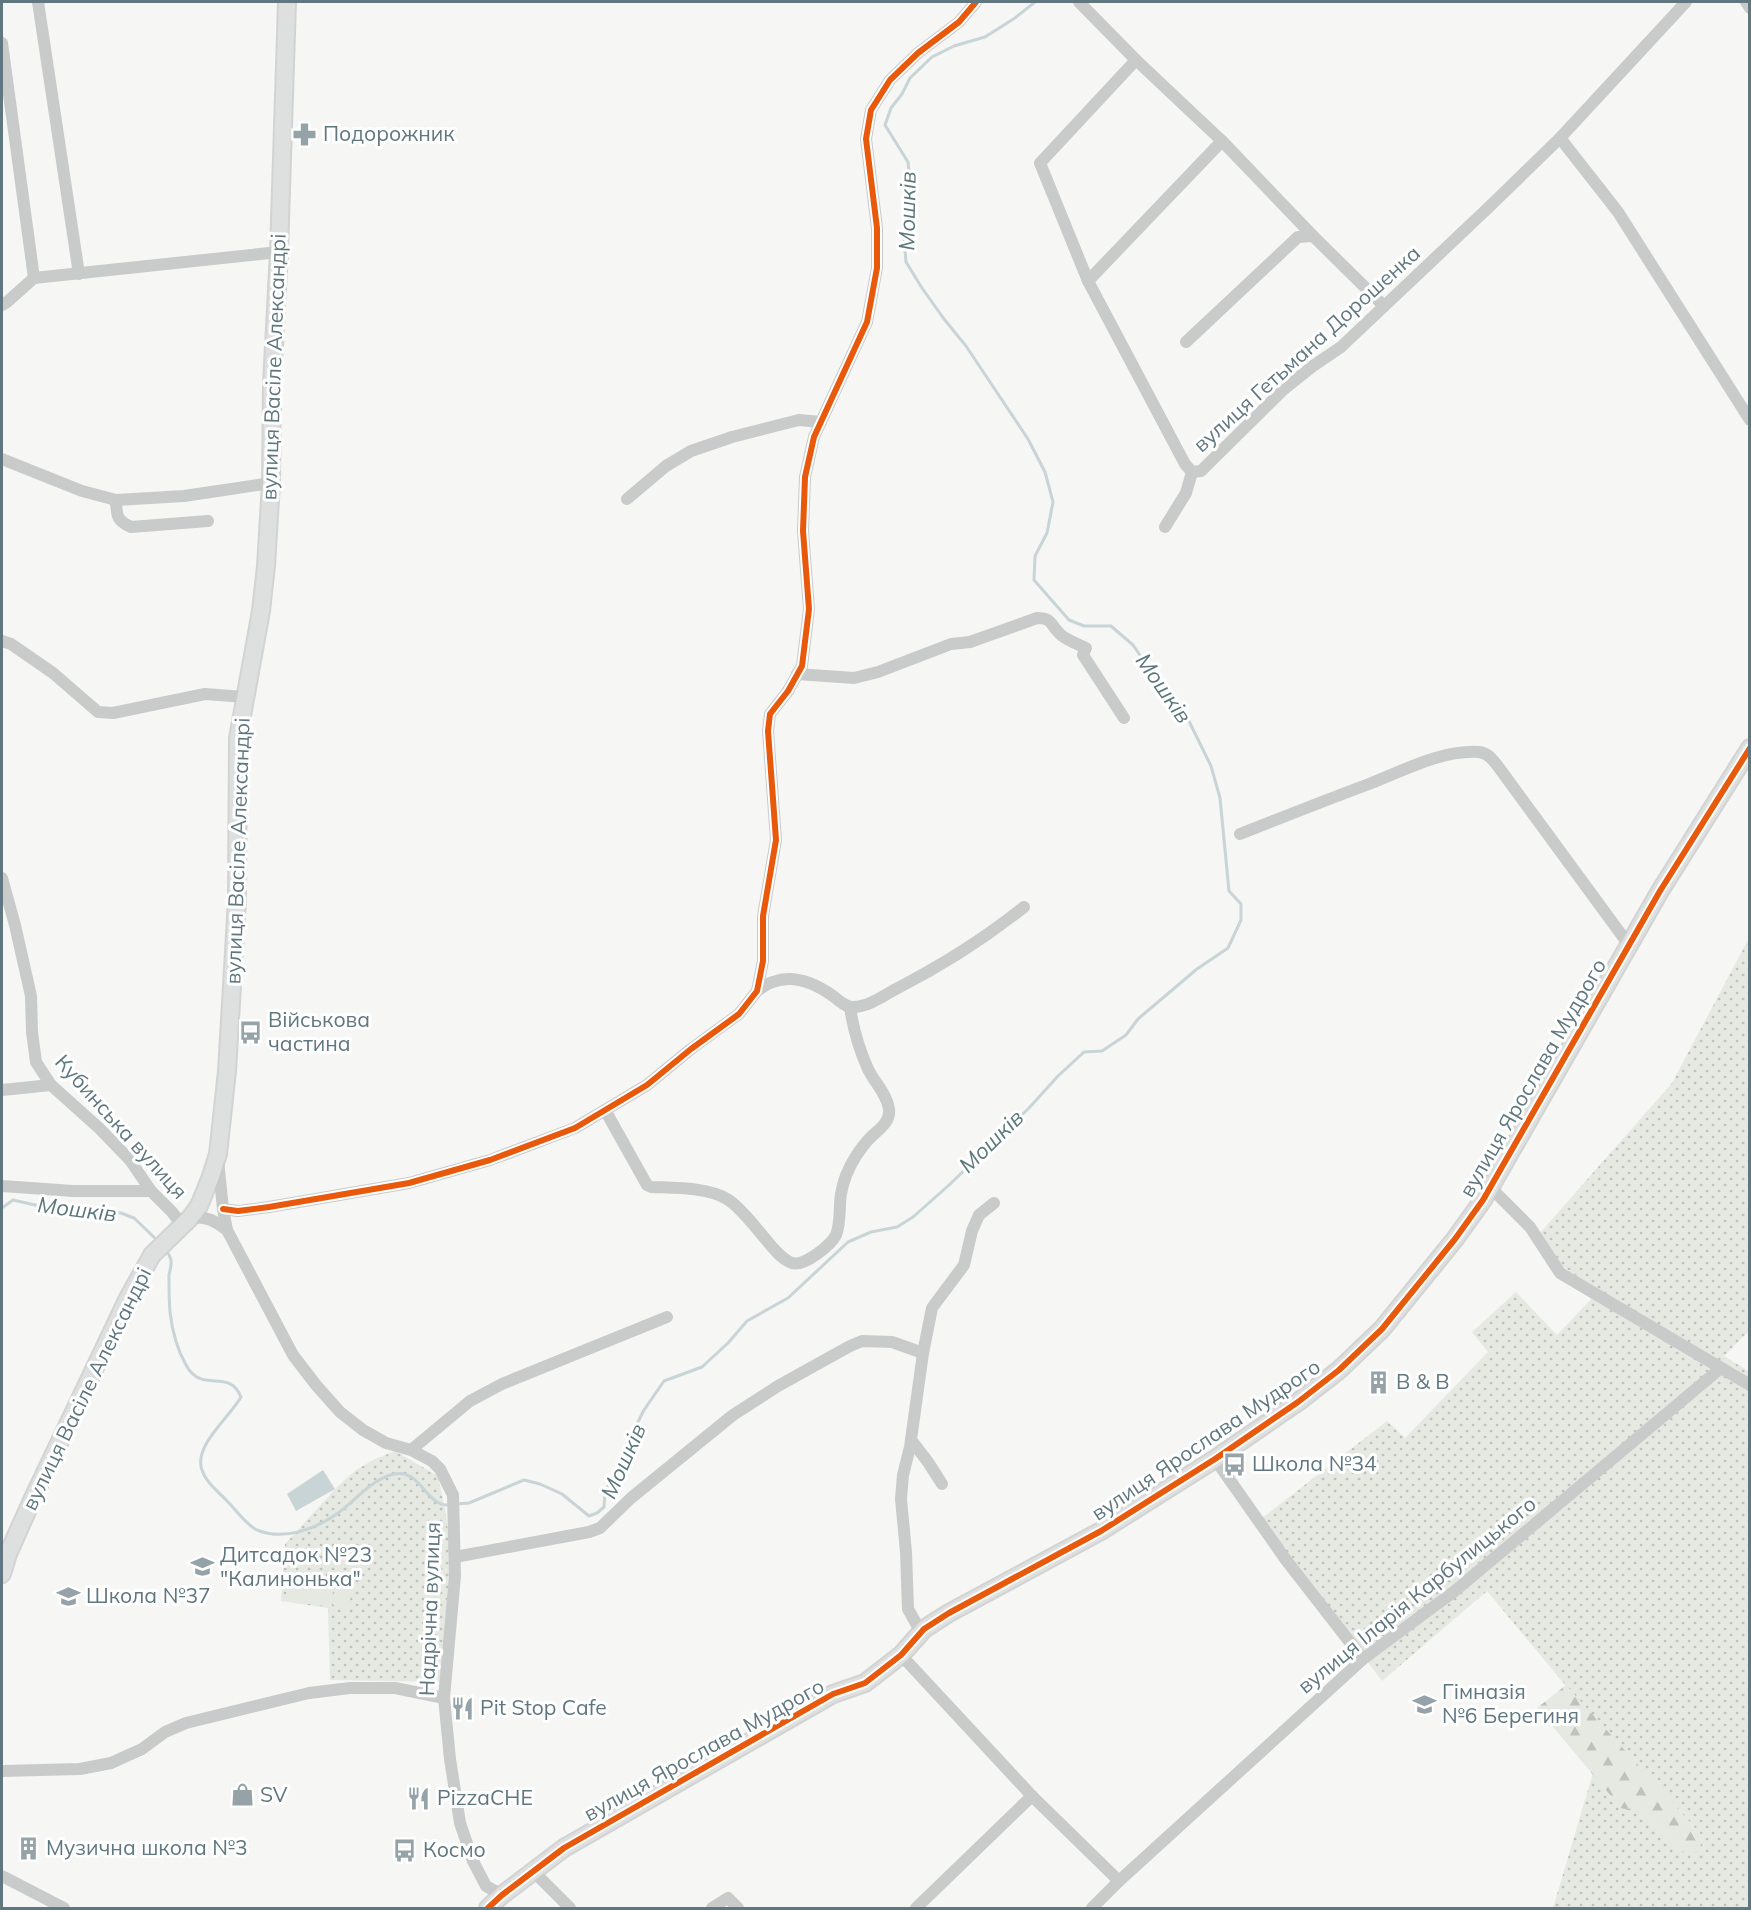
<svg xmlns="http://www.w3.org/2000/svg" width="1751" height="1910" viewBox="0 0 1751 1910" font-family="Mulish,sans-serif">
	<defs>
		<pattern id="green-dots" width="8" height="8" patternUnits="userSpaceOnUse" patternTransform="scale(1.5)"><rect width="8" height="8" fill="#e6e8e2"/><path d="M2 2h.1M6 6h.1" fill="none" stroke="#bec1bc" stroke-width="1.8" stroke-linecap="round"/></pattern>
		<pattern id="forest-firs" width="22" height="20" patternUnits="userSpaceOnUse" patternTransform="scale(1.5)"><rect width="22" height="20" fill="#e6e8e2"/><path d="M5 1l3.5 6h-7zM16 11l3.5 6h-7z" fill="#bec1bc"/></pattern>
	</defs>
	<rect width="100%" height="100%" fill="#f6f6f5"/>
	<g fill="url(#green-dots)">
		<polygon points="1749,938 1749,1331 1724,1356 1750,1372 1749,1908 1553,1908 1593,1773 1621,1808 1634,1805 1680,1851 1704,1838 1566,1686 1487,1591 1382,1681 1261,1519 1387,1421 1405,1438 1488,1352 1472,1332 1516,1292 1557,1335 1598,1292 1561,1265 1540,1233 1672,1083"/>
		<polygon points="395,1451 438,1476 446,1514 451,1556 443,1682 330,1680 328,1608 281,1601 285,1544 337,1487 356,1470 373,1460"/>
	</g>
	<polygon fill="url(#forest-firs)" points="1566,1685 1704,1838 1698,1851 1692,1853 1680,1851 1634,1805 1628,1810 1621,1808 1537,1708"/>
	<g fill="#e6e8e2">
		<polygon points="289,1578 334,1584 331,1607 285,1600"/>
		<polygon points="336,1582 352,1585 349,1608 333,1605"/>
	</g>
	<polygon fill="#c8d4d6" points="323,1470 335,1489 296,1511 287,1494"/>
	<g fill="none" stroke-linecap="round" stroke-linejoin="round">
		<g stroke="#c8d4d6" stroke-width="3">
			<polyline points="2,1208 13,1200 66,1212 96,1211 121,1213 134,1218 159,1242"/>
			<path d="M 165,1249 C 166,1251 169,1254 170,1257 C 173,1263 170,1269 169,1275 C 169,1287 169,1300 170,1312 C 172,1330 177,1349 186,1365 C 202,1395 229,1367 241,1397 C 230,1417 193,1446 202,1470 C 206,1483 219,1492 228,1502 C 237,1511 245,1524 257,1530 C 284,1541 316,1529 338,1513 C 356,1500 372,1479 394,1474 C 421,1468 425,1507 450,1505"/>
			<polyline points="456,1504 469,1503 524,1480 540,1484 562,1494 589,1516 597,1513 604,1507 605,1493 623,1452 644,1410 664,1381 702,1367 728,1343 747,1321 788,1298 848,1242 871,1232 897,1227 913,1217 948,1186 1029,1108 1058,1076 1084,1052 1102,1051 1126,1035 1138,1019 1197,969 1228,948 1241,920 1241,904 1229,891 1220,798 1211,766 1184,711 1165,692 1133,645 1111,626 1084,626 1069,620 1034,580 1035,556 1047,533 1053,502 1045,472 1028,439 966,346 944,319 922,288 906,262 904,237 912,204 908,162 885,125 891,108 902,94 910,78 932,57 954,46 985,37 1015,18 1035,2"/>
		</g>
		<defs>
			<g id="secondary">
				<polyline points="2,1574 8,1554 33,1498 128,1298 152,1255 190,1218 199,1206 210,1179 218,1154 227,1071 237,900 238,738 261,611 266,566 271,483 272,384 279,252 287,2"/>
				<polyline points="488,1908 502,1895 564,1848 833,1694 865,1683 901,1655 924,1629 949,1613 1101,1531 1215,1459 1298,1402 1339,1370 1382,1329 1455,1239 1483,1200 1660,891 1750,748"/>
			</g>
		</defs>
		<use href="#secondary" stroke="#d2d3d3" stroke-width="20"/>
		<g stroke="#c9cbcb" stroke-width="12">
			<polyline points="38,2 79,274"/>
			<polyline points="1079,2 1136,60 1222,141 1313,236 1384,306"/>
			<polyline points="1746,2 1750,8"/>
			<polyline points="2,43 34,278"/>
			<polyline points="1136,60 1040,163 1088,281 1185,464 1192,472 1201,471 1284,389 1313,366 1341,347 1488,208 1560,138 1686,2"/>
			<polyline points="1560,138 1618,212 1750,420"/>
			<polyline points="34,278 279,252"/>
			<polyline points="1088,281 1222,141"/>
			<polyline points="2,305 7,302 34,278"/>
			<polyline points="1186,342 1298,237 1313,236"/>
			<polyline points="2,459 82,491 116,500 184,496 271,483"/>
			<polyline points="627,499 666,466 691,451 732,437 783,424 799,420 821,422"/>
			<path d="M 116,500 C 117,516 116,520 131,527 L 208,521"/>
			<polyline points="1165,527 1186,493 1192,472"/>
			<polyline points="2,641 11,644 53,673 98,712 113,713 205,694 245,697"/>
			<path d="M 797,674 L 854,678 L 878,672 L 951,644 L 970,642 L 1037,618 C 1053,618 1050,625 1060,634 C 1066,640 1078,644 1086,648 L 1083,655 L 1124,718"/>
			<path d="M 1240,834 C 1283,817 1326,800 1369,784 C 1405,770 1440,750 1479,752 C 1488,753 1492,759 1497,765 L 1629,945"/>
			<polyline points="2,878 15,925 31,996 32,1032 36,1062 51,1085 99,1128 130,1160 151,1191 172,1212 182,1225"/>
			<path d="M 757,991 C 762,988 767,983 773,982 C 794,974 816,984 833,996 C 839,1001 846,1007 853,1007 C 868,1007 883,996 896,989 C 941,966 984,939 1024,907"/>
			<polyline points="2,1090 51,1085"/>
			<path d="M 605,1110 L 647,1185 L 651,1187 C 673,1188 708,1187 727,1199 C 739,1206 753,1224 762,1235 C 770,1244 780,1259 792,1263 C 804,1267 831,1245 836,1235 C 841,1223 839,1206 841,1194 C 843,1181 849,1167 856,1156 C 860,1150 865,1143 870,1138 C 878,1130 891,1122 889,1109 C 887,1094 874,1082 868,1069 C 859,1049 853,1028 850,1007"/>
			<polyline points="218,1160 223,1209 227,1230 293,1355 316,1385 340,1412 363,1430 386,1443 411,1450 432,1461 440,1469 453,1495 455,1576 444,1698 450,1759 460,1823 473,1861 486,1886 502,1895"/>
			<polyline points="2,1186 73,1191 151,1191"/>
			<polyline points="1490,1187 1530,1227 1560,1273 1750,1385"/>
			<polyline points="223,1209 238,1211 269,1207 409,1183 490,1160 575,1128 647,1085 691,1049 739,1014 757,991 763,961 763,916 776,840 768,731 770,714 788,691 802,666 809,609 803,531 805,477 814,437 867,322 877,268 877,228 866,139 871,110 890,80 918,53 959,22 976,2"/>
			<path d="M 190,1218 C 206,1216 214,1220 227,1230"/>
			<polyline points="911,1440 928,1462 942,1484"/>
			<polyline points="411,1450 470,1401 502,1384 667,1317"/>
			<polyline points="1215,1459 1286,1560 1363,1659"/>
			<polyline points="455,1557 589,1532 600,1528 631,1498 733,1415 778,1386 850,1346 862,1341 892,1342 923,1353"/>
			<polyline points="924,1629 917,1625 908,1609 906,1552 901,1499 903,1475 910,1447 923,1353 932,1308 964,1265 972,1231 979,1215 994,1203"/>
			<polyline points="901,1655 1032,1796 1119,1881"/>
			<polyline points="2,1771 80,1769 111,1763 142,1749 165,1732 186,1723 309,1693 350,1688 395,1688 444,1698"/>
			<polyline points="533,1871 570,1908"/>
			<polyline points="2,1876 64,1908"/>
			<polyline points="712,1908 728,1898 738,1908"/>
			<polyline points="916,1908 1032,1796"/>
			<polyline points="1092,1908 1119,1881 1363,1659 1456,1590 1721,1368"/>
		</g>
		<use href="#secondary" stroke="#dedfdf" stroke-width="16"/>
		<defs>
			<g id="cycleway">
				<polyline points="223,1209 238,1211 269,1207 409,1183 490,1160 575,1128 647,1085 691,1049 739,1014 757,991 763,961 763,916 776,840 768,731 770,714 788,691 802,666 809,609 803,531 805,477 814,437 867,322 877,268 877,228 866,139 871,110 890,80 918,53 959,22 976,2"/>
				<polyline points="488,1908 502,1895 564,1848 833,1694 865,1683 901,1655 924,1629 949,1613 1101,1531 1215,1459 1298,1402 1339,1370 1382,1329 1455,1239 1483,1200 1660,891 1750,748"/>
			</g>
		</defs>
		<use href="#cycleway" stroke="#fff" stroke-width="10"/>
		<use href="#cycleway" stroke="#e8590c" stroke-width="6"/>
	</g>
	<defs>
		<symbol id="pharmacy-bare" viewBox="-9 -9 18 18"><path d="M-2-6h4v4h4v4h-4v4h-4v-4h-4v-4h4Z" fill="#95a3a9" stroke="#fff" stroke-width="2.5" paint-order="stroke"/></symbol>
		<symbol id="bus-bare" viewBox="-9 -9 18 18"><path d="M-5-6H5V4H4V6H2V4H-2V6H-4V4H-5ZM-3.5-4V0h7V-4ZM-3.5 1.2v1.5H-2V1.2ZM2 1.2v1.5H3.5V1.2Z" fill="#95a3a9" stroke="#fff" stroke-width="2.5" paint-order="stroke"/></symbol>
		<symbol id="building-bare" viewBox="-9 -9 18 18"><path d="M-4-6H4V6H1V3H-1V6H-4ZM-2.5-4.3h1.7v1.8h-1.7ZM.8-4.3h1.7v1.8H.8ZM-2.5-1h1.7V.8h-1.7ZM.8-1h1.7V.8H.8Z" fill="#95a3a9" stroke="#fff" stroke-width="2.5" paint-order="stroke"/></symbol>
		<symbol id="school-bare" viewBox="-9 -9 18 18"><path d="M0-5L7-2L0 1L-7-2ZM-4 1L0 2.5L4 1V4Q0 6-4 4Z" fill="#95a3a9" stroke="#fff" stroke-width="2.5" paint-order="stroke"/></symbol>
		<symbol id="restaurant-bare" viewBox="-9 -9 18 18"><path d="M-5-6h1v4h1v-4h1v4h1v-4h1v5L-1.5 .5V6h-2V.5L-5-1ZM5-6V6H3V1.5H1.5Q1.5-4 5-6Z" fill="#95a3a9" stroke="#fff" stroke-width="2.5" paint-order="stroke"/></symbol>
		<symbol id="shop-bare" viewBox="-9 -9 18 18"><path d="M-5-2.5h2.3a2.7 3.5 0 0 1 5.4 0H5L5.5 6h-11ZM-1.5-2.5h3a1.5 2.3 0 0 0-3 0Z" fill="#95a3a9" stroke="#fff" stroke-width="2.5" paint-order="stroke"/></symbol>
	</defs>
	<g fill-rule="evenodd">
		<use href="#pharmacy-bare" x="288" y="118" width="33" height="33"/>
		<use href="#bus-bare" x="234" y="1016" width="33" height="33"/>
		<use href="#building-bare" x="1362" y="1366" width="33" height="33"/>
		<use href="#bus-bare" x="1218" y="1448" width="33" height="33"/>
		<use href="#school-bare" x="186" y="1550" width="33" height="33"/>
		<use href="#school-bare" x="52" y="1580" width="33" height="33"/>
		<use href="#school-bare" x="1408" y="1688" width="33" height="33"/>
		<use href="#restaurant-bare" x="446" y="1692" width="33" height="33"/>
		<use href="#shop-bare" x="226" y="1778" width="33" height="33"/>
		<use href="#restaurant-bare" x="402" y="1782" width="33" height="33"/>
		<use href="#building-bare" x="12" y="1832" width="33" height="33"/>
		<use href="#bus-bare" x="388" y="1834" width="33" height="33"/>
	</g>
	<g text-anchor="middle" stroke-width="6" stroke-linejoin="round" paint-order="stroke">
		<g font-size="21" fill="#617780" stroke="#fff" text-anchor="start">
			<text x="323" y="141">Подорожник</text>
			<text x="268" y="1027">Військова<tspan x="268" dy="24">частина</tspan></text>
			<text x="1396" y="1389">B &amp; B</text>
			<text x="1252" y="1471">Школа №34</text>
			<text x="220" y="1562">Дитсадок №23<tspan x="220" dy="24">"Калинонька"</tspan></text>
			<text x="86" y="1603">Школа №37</text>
			<text x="1442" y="1699">Гімназія<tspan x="1442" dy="24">№6 Берегиня</tspan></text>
			<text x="480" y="1715">Pit Stop Cafe</text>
			<text x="260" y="1802">SV</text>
			<text x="437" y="1805">PizzaCHE</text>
			<text x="46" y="1855">Музична школа №3</text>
			<text x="423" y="1857">Космо</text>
		</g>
		<g font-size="21" fill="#617780" stroke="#fff">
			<text transform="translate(1307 349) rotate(-42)" y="7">вулиця Гетьмана Дорошенка</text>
			<text transform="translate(274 367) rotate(-88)" y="7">вулиця Васіле Александрі</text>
			<text transform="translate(238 851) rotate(-88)" y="7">вулиця Васіле Александрі</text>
			<text transform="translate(1533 1078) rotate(-60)" y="7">вулиця Ярослава Мудрого</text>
			<text transform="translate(121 1127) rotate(48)" y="7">Кубинська вулиця</text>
			<text transform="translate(87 1389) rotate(-64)" y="7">вулиця Васіле Александрі</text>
			<text transform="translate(1206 1440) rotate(-34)" y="7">вулиця Ярослава Мудрого</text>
			<text transform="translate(1417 1595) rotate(-39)" y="7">вулиця Іларія Карбулицького</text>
			<text transform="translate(430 1609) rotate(-88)" y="7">Надрічна вулиця</text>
			<text transform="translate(704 1750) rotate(-29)" y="7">вулиця Ярослава Мудрого</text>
		</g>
		<g font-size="22" font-style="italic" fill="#5b777c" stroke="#fff">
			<text transform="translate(907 211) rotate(-89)" y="8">Мошків</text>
			<text transform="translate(1164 688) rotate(55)" y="8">Мошків</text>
			<text transform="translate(991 1141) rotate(-44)" y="8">Мошків</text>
			<text transform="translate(77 1209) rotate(7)" y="8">Мошків</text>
			<text transform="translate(623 1461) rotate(-66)" y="8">Мошків</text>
		</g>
	</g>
	<rect width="1751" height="1910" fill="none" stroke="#617780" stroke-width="6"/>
</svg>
